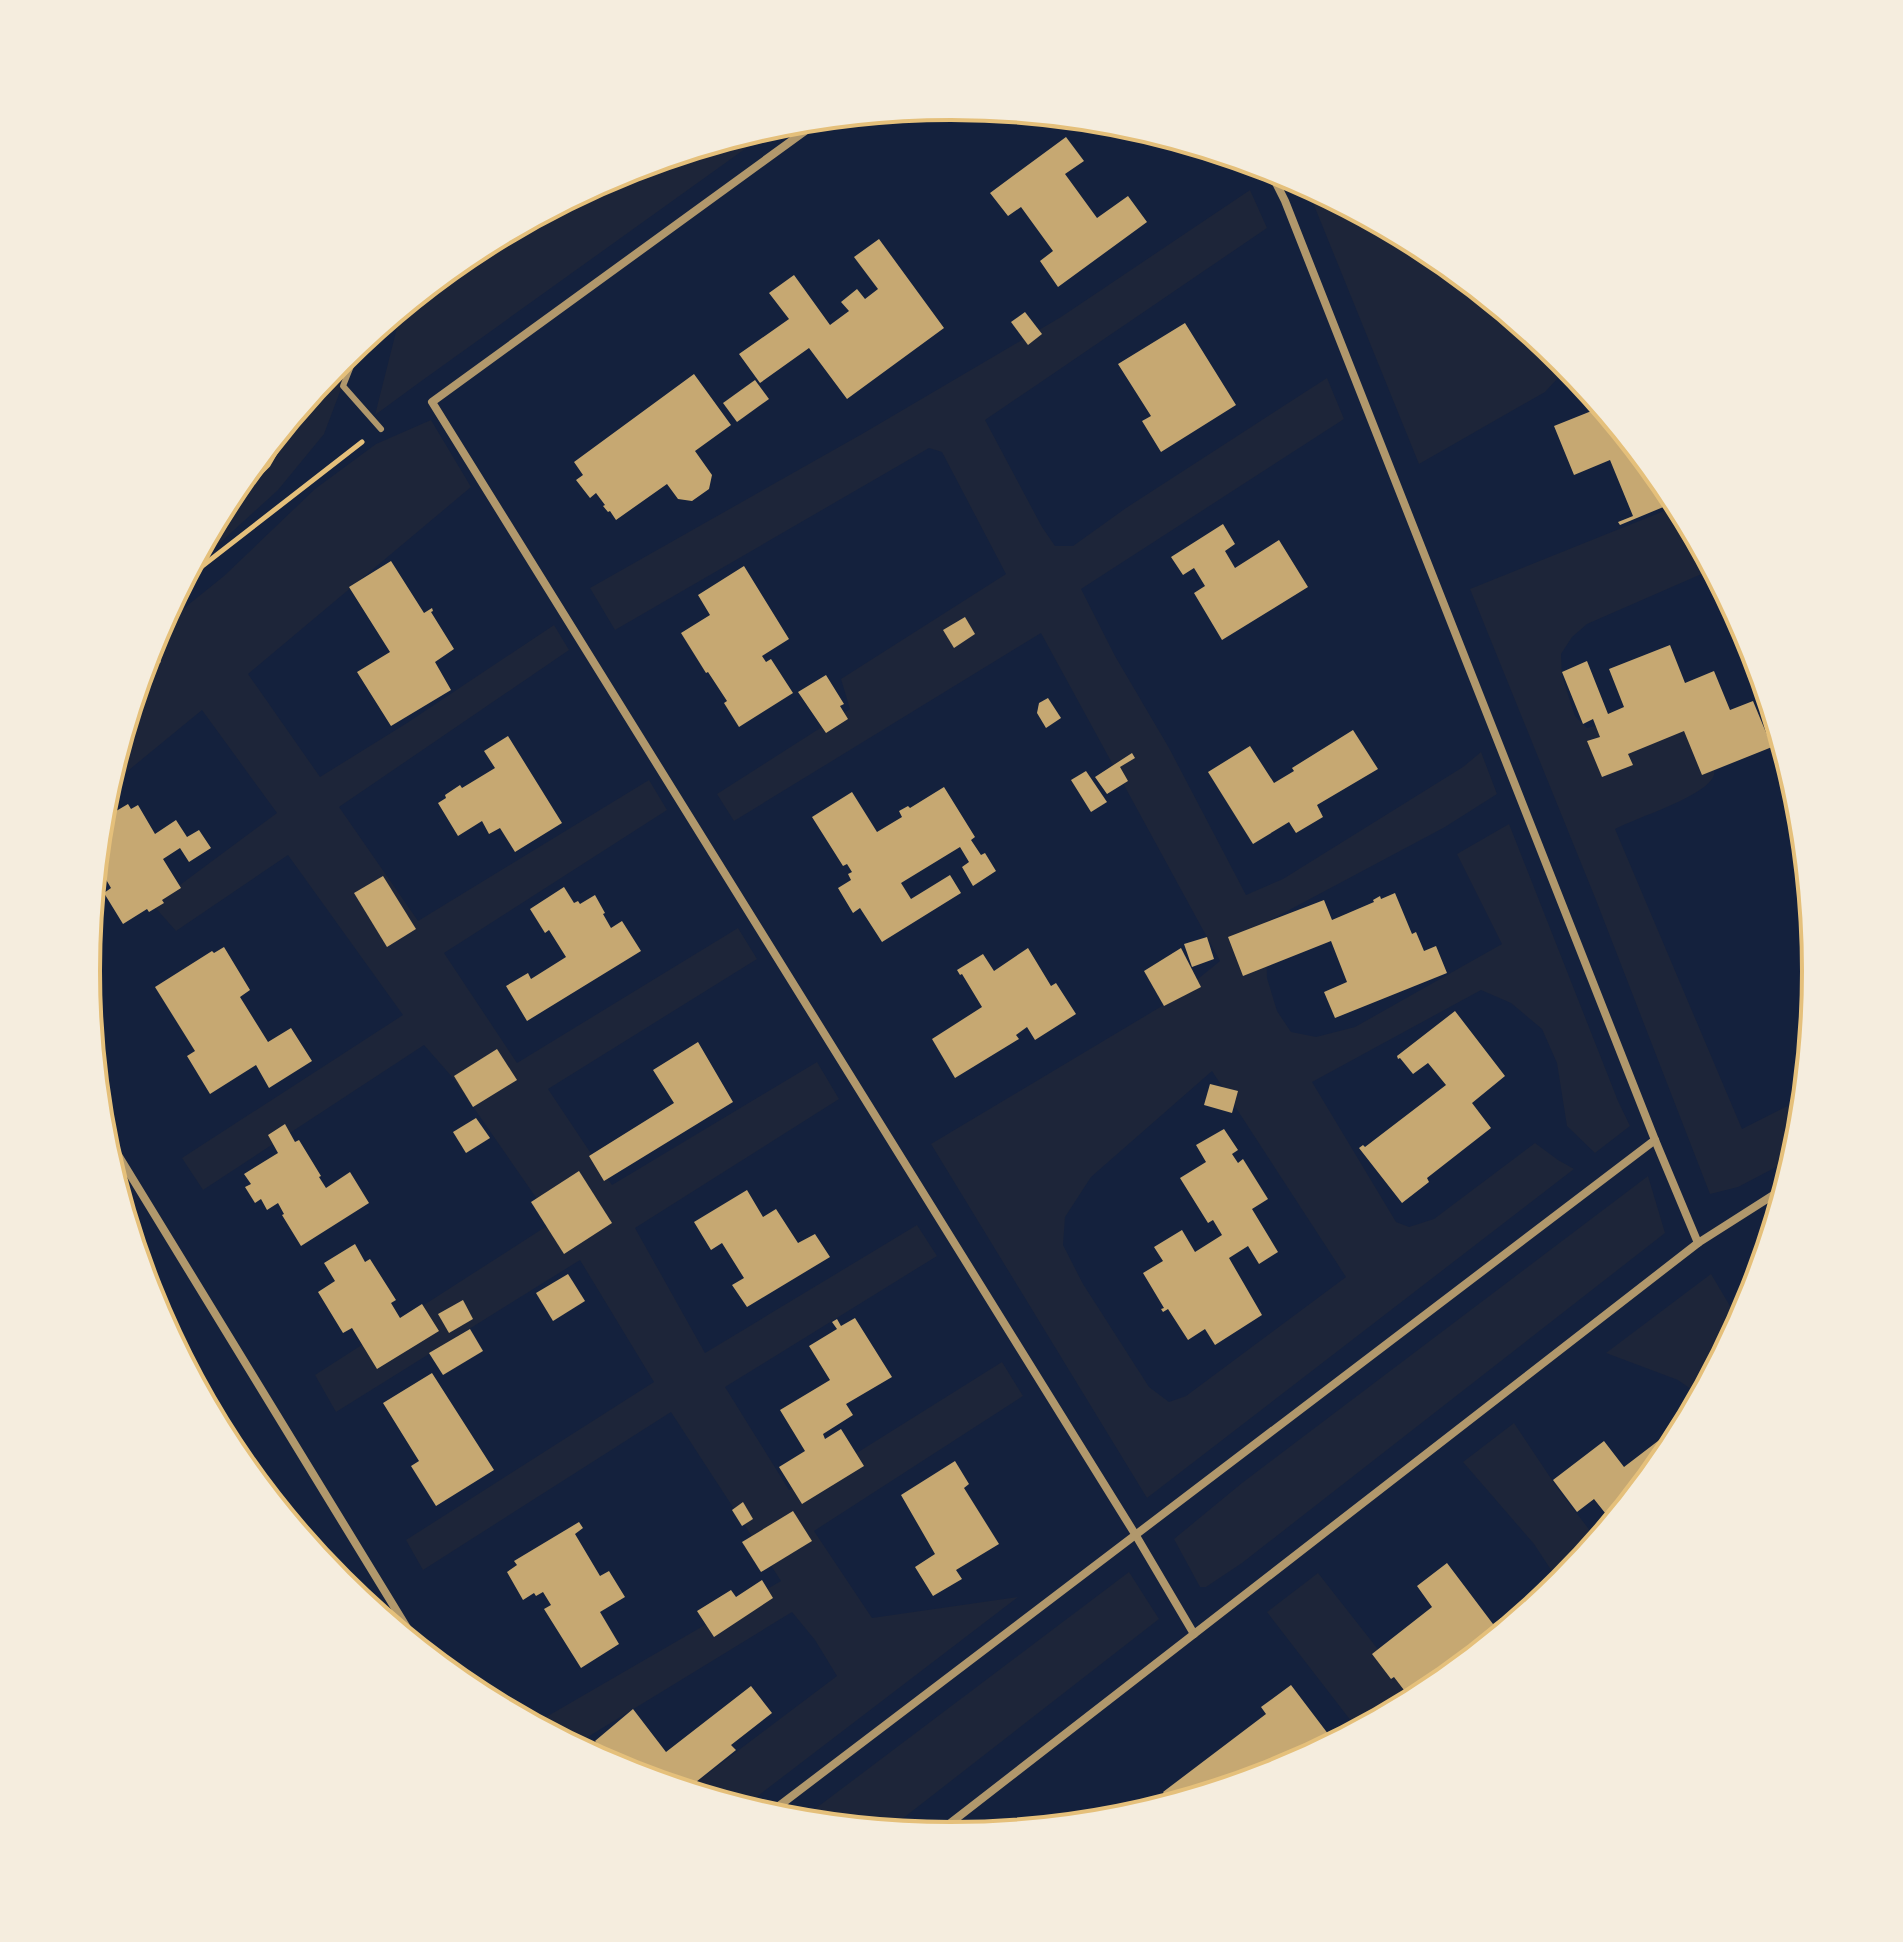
<svg xmlns="http://www.w3.org/2000/svg" width="1903" height="1942" viewBox="0 0 1903 1942" font-family="Arial,sans-serif">
	<rect width="100%" height="100%" fill="#14213d"/>
	<g fill="#1d2539" fill-rule="evenodd">
		<polygon points="781,123 420,382 375,415 402,308 471,251 621,171"/>
		<polygon points="1305,183 1433,252 1564,359 1569,366 1545,392 1419,464"/>
		<path d="M 1250,190 L 1267,228 L 985,420 L 1042,527 L 1055,546 L 1073,546 L 1126,508 L 1327,378 L 1344,419 L 1081,589 L 1115,656 L 1169,748 L 1246,895 L 1283,879 L 1463,767 L 1481,752 L 1497,794 L 1445,827 L 1265,923 L 1267,978 L 1277,1011 L 1291,1032 L 1316,1037 L 1355,1027 L 1502,944 L 1457,854 L 1509,824 L 1618,1101 L 1630,1126 L 1595,1153 L 1567,1126 L 1557,1063 L 1542,1029 L 1511,1003 L 1481,990 L 1312,1082 L 1396,1222 L 1409,1227 L 1434,1219 L 1535,1143 L 1558,1160 L 1574,1169 L 1147,1498 L 931,1144 L 1172,1000 L 1220,961 L 1041,633 L 734,821 L 717,794 L 850,709 L 841,679 L 1006,574 L 942,452 L 929,448 L 615,630 L 590,588 L 862,434 L 1061,317 ZM 1212,1071 L 1346,1277 L 1186,1396 L 1169,1402 L 1149,1387 L 1083,1284 L 1063,1245 L 1065,1217 L 1091,1177 Z"/>
		<polygon points="358,344 324,434 278,490 188,572 232,490 340,359"/>
		<polygon points="431,420 471,487 248,674 320,777 407,723 554,625 569,650 339,807 418,921 649,780 667,810 444,953 517,1063 738,928 757,959 548,1089 612,1185 817,1062 839,1099 635,1228 705,1353 917,1225 937,1256 725,1387 789,1490 820,1476 1002,1362 1023,1396 814,1531 872,1618 1018,1597 742,1808 686,1790 837,1676 815,1640 792,1612 573,1746 534,1724 781,1581 671,1412 423,1570 406,1540 654,1382 580,1260 336,1412 315,1375 553,1222 453,1078 424,1045 203,1190 182,1158 403,1015 288,855 176,931 153,905 277,813 202,710 107,788 152,639 157,630 224,576 315,489 376,444"/>
		<path d="M 1679,505 L 1713,569 L 1587,624 L 1572,637 L 1561,654 L 1562,676 L 1575,716 L 1587,728 L 1645,714 L 1679,710 L 1715,767 C 1714,772 1715,775 1712,779 C 1698,799 1638,817 1615,829 L 1742,1129 L 1805,1097 L 1800,1140 L 1795,1157 L 1738,1187 L 1710,1194 L 1596,900 L 1470,589 Z"/>
		<polygon points="1648,1176 1665,1233 1242,1563 1206,1587 1200,1587 1174,1539 1242,1483"/>
		<polygon points="1711,1274 1740,1323 1701,1396 1678,1380 1606,1353"/>
		<polygon points="1514,1423 1558,1489 1598,1541 1561,1585 1534,1544 1463,1462"/>
		<polygon points="1129,1572 1159,1619 888,1830 799,1821"/>
		<polygon points="1318,1573 1417,1699 1358,1730 1267,1612"/>
	</g>
	<g fill="#c6a872">
		<polygon points="1066,137 1084,161 1065,174 1097,218 1128,196 1147,222 1058,287 1040,261 1053,251 1021,207 1008,216 990,193"/>
		<polygon points="879,239 944,328 847,399 809,348 760,383 739,354 789,319 769,293 794,275 830,325 849,311 841,302 857,289 865,299 878,289 854,257"/>
		<polygon points="1025,312 1042,334 1028,345 1011,322"/>
		<polygon points="1185,323 1236,405 1161,452 1142,421 1151,416 1118,364"/>
		<polygon points="694,374 731,425 695,451 712,475 709,489 692,501 678,499 667,484 616,520 610,511 608,512 603,506 605,505 596,493 590,498 576,480 583,475 574,462"/>
		<polygon points="755,380 769,399 737,422 723,403"/>
		<polygon points="1596,398 1664,481 1673,503 1620,525 1618,522 1633,516 1610,460 1574,475 1554,426 1599,408"/>
		<polygon points="1223,524 1235,544 1225,551 1235,568 1279,540 1308,587 1222,640 1194,593 1205,586 1194,568 1183,575 1171,557"/>
		<polygon points="391,561 424,613 432,608 433,611 431,612 454,649 435,662 451,690 391,726 357,672 390,652 349,587"/>
		<polygon points="744,566 789,639 762,656 766,662 771,659 793,693 739,727 724,703 727,701 708,672 706,673 681,633 710,615 698,595"/>
		<polygon points="965,617 975,634 954,648 943,630"/>
		<polygon points="1670,645 1685,683 1714,671 1730,710 1753,701 1772,747 1702,775 1684,731 1628,754 1633,765 1602,777 1587,741 1600,737 1593,719 1583,724 1562,672 1587,661 1608,714 1624,707 1609,669"/>
		<polygon points="152,649 161,662 148,672 144,666 148,652"/>
		<polygon points="826,675 844,704 840,706 848,719 826,733 798,692"/>
		<polygon points="1048,698 1061,718 1046,728 1037,713 1039,703"/>
		<polygon points="1353,730 1378,769 1317,805 1323,817 1296,833 1289,822 1253,844 1208,772 1250,746 1274,783 1294,771 1292,768"/>
		<polygon points="508,736 562,823 515,852 500,828 489,834 482,821 458,836 438,803 446,798 445,795 460,785 462,788 495,768 484,751"/>
		<polygon points="1132,753 1135,758 1120,767 1128,781 1107,794 1095,777"/>
		<polygon points="1086,771 1107,802 1091,812 1071,780"/>
		<polygon points="944,787 975,837 971,840 981,855 985,853 996,871 973,886 962,867 969,862 960,847 901,883 911,899 950,875 961,893 882,942 860,908 853,913 838,888 851,880 848,874 852,872 847,864 843,866 812,817 852,792 877,832 902,817 899,811 908,806 910,808"/>
		<polygon points="128,804 131,809 138,805 155,834 176,820 187,837 199,830 211,848 189,862 180,848 163,859 181,888 162,900 164,903 149,912 147,909 123,924 104,893 111,888 104,876 95,882 100,829 110,823 106,817"/>
		<polygon points="383,876 416,929 387,947 354,893"/>
		<polygon points="564,887 574,903 578,901 580,904 595,895 605,913 603,914 611,928 622,921 641,951 527,1021 506,986 528,973 531,979 566,957 549,930 545,933 530,909"/>
		<polygon points="1395,893 1412,934 1416,932 1424,951 1436,946 1447,973 1335,1018 1324,992 1347,982 1331,941 1243,976 1228,937 1324,900 1332,920 1374,902 1373,900 1380,896 1381,899"/>
		<polygon points="1207,937 1214,959 1192,967 1184,944"/>
		<polygon points="224,947 250,990 240,997 268,1042 291,1028 312,1061 269,1088 256,1065 210,1094 187,1056 195,1051 155,987 212,951 214,953"/>
		<polygon points="1028,948 1051,986 1056,983 1076,1014 1035,1040 1027,1027 1016,1035 1019,1039 955,1078 932,1039 982,1007 962,974 960,975 957,970 983,954 994,971"/>
		<polygon points="1181,948 1201,987 1164,1006 1144,971"/>
		<polygon points="1455,1011 1505,1076 1472,1103 1491,1128 1427,1178 1429,1182 1402,1203 1359,1148 1363,1145 1365,1147 1446,1085 1428,1063 1413,1074 1400,1058 1398,1059 1397,1056"/>
		<polygon points="698,1042 733,1102 604,1181 589,1156 674,1103 653,1070"/>
		<polygon points="497,1049 517,1080 473,1107 454,1076"/>
		<polygon points="1210,1084 1238,1091 1232,1113 1204,1105"/>
		<polygon points="476,1118 490,1138 466,1153 453,1132"/>
		<polygon points="285,1124 295,1142 299,1140 321,1176 319,1177 326,1188 350,1172 369,1203 301,1246 282,1215 284,1214 278,1203 267,1210 261,1199 255,1203 245,1187 251,1184 244,1174 278,1153 268,1135"/>
		<polygon points="1224,1129 1238,1150 1232,1154 1238,1163 1243,1159 1268,1199 1252,1209 1278,1252 1259,1264 1248,1246 1229,1258 1262,1315 1215,1345 1205,1329 1188,1340 1168,1309 1163,1312 1161,1309 1164,1308 1143,1273 1163,1261 1154,1247 1182,1230 1195,1252 1222,1235 1213,1220 1208,1223 1180,1178 1206,1162 1196,1145"/>
		<polygon points="579,1171 612,1223 564,1254 531,1202"/>
		<polygon points="747,1190 763,1217 776,1209 798,1243 815,1234 830,1257 747,1307 732,1285 744,1278 722,1243 711,1250 694,1222"/>
		<polygon points="355,1244 365,1262 370,1259 396,1300 391,1303 400,1318 422,1304 439,1331 377,1369 352,1328 343,1333 318,1292 335,1281 324,1263"/>
		<polygon points="568,1274 585,1301 553,1321 536,1293"/>
		<polygon points="463,1300 473,1319 449,1333 438,1314"/>
		<polygon points="855,1318 892,1377 846,1404 853,1415 823,1434 825,1439 841,1429 864,1466 802,1504 779,1467 805,1451 780,1410 830,1380 809,1346 837,1329 832,1322 837,1319 841,1326"/>
		<polygon points="470,1329 483,1351 443,1375 429,1353"/>
		<polygon points="432,1373 494,1470 436,1506 411,1466 419,1461 383,1403"/>
		<polygon points="1671,1431 1678,1439 1671,1452 1613,1523 1594,1499 1577,1512 1553,1480 1604,1441 1624,1467"/>
		<polygon points="955,1461 969,1484 964,1488 999,1544 956,1570 962,1579 933,1596 915,1567 935,1554 901,1495"/>
		<polygon points="743,1502 753,1519 742,1526 732,1510"/>
		<polygon points="793,1511 812,1541 761,1572 742,1542"/>
		<polygon points="579,1522 583,1528 575,1534 600,1576 609,1571 625,1597 600,1612 619,1644 581,1668 544,1609 551,1605 543,1592 536,1596 534,1593 523,1600 507,1572 517,1565 514,1561"/>
		<polygon points="1447,1563 1493,1624 1501,1618 1509,1628 1471,1659 1464,1650 1407,1694 1394,1677 1391,1679 1372,1654 1432,1607 1417,1586"/>
		<polygon points="762,1580 773,1598 714,1637 697,1611 731,1590 736,1597"/>
		<polygon points="1291,1685 1335,1743 1282,1771 1171,1804 1163,1792 1266,1714 1261,1707"/>
		<polygon points="751,1686 772,1713 731,1745 736,1750 691,1786 693,1788 689,1791 618,1769 595,1741 633,1709 666,1752"/>
	</g>
	<g fill="none" stroke-linecap="round" stroke-linejoin="round">
		<g stroke="#e5c07b" stroke-width="5">
			<polyline points="219,514 268,465 304,403"/>
			<polyline points="183,581 362,442"/>
		</g>
		<polyline stroke="#b1986c" stroke-width="6" points="361,341 343,386 381,429"/>
		<g stroke="#b1986c" stroke-width="8">
			<polyline points="823,118 432,402 1135,1534 1194,1634"/>
			<polyline points="1268,167 1285,201 1655,1140 1698,1243"/>
			<polyline points="101,1127 420,1649"/>
			<polyline points="767,1815 1655,1140"/>
			<polyline points="935,1835 1698,1243 1786,1187"/>
		</g>
	</g>
	<path d="M0 0H1903V1942H0ZM100 971a851 851 0 1 1 1702 0a851 851 0 1 1-1702 0Z" fill="#f5edde" fill-rule="evenodd"/>
	<path fill="none" stroke="#e5c07b" stroke-width="4" d="M100 971a851 851 0 1 1 1702 0a851 851 0 1 1-1702 0Z"/>
</svg>
